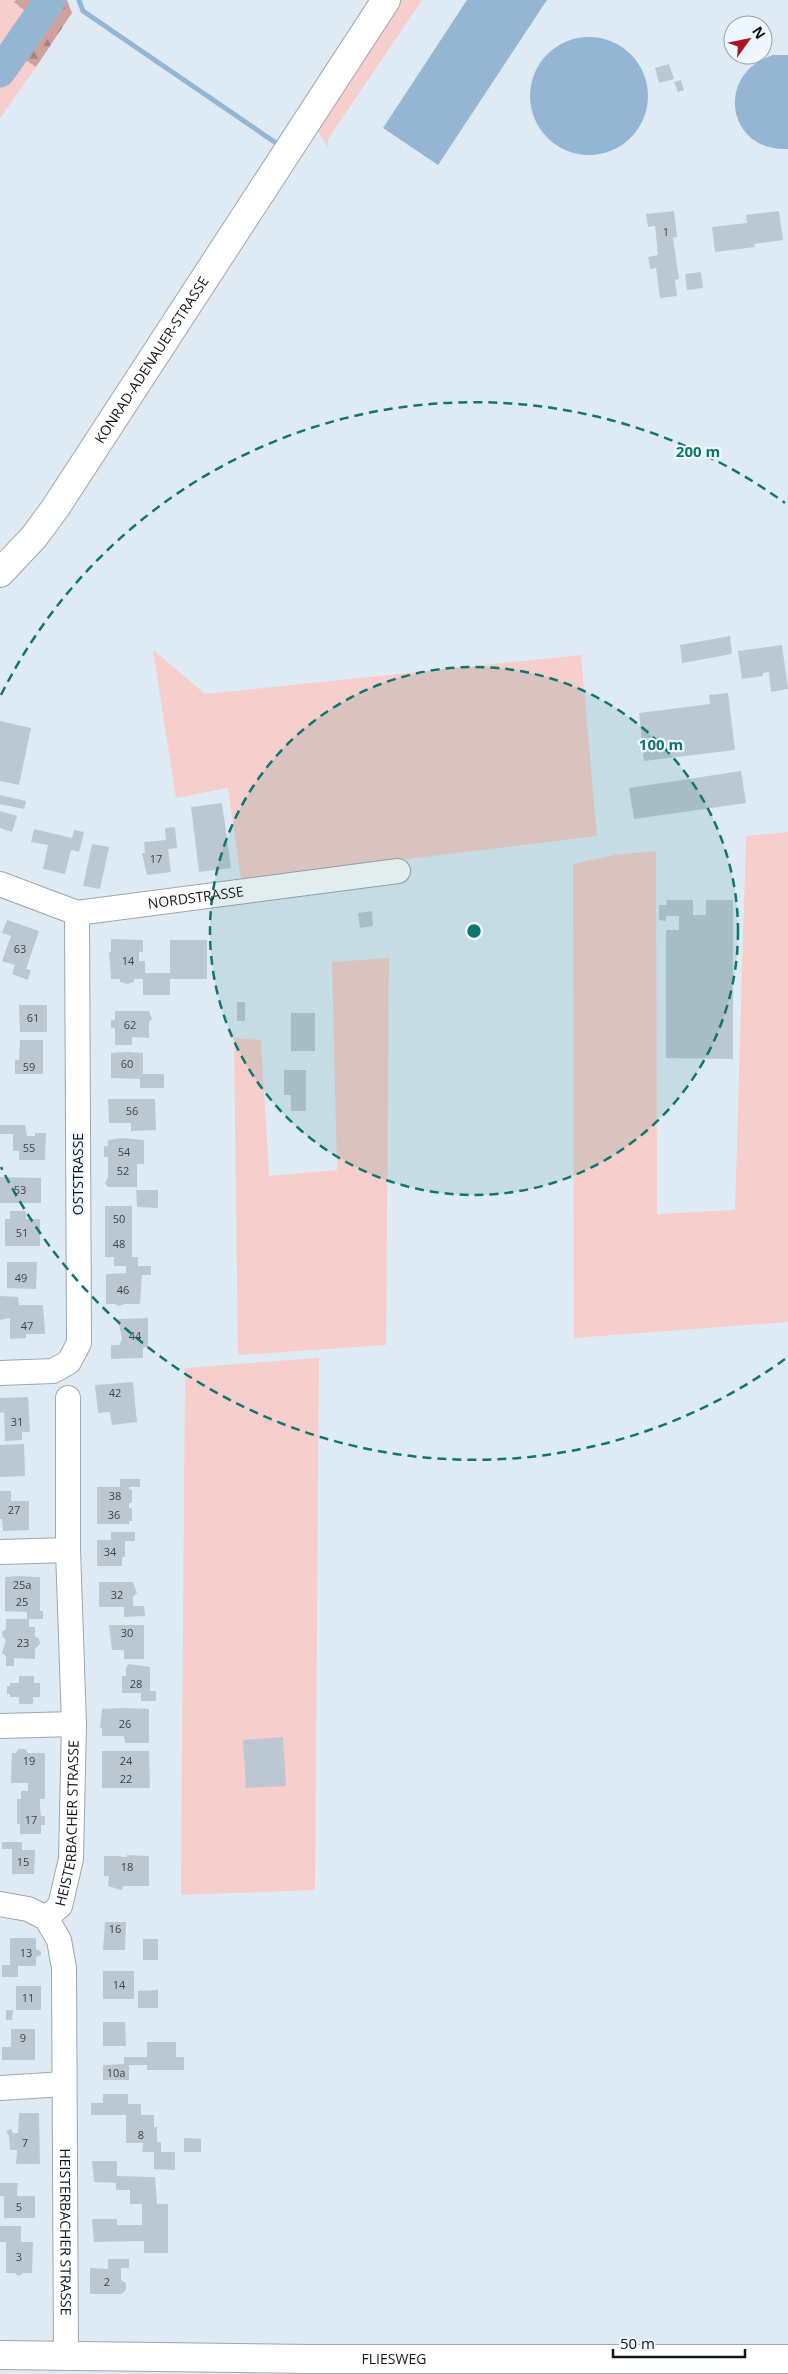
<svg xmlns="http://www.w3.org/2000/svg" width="788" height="2374" viewBox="0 0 788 2374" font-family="'Open Sans',sans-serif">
	<defs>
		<pattern id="forest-firs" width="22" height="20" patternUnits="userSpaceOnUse" patternTransform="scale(1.25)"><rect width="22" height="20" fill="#cea19d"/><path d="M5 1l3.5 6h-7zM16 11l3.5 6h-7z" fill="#a6827f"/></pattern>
	</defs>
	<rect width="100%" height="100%" fill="#deebf5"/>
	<g fill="#f6cecb">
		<polygon points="0,0 16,0 14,2 40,24 17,54 36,67 0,118"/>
		<polygon points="400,0 422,0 328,139 328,147 319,133 319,124"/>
		<polygon points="153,650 205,694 581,655 597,836 241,879 228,788 176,798"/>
		<polygon points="788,832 788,1322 574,1338 573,864 615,855 656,851 657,1214 735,1210 746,836"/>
		<polygon points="389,958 386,1345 238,1355 234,1038 261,1040 269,1176 337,1170 332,962"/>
		<polygon points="319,1358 315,1890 181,1895 185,1368"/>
	</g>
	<polygon fill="url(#forest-firs)" points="16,0 67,0 72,13 36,67 17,54 40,24 14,2"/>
	<g fill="#94b6d2">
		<polygon points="467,0 547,0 438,165 383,128"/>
		<circle cx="589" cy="96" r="59"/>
		<path d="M 773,55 L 788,55 L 788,149 C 727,152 714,74 773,55 Z"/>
	</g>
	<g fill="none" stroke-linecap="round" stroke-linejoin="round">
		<polyline stroke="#94b6d2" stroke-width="5" points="79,0 83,11 276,143"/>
		<polyline stroke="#94b6d2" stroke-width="31" points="0,72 50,0"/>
	</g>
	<g fill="#bbc8d2">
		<polygon points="669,64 674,79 659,83 655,68"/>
		<polygon points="681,80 684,90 678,92 674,82"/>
		<polygon points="674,211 677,237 673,238 679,279 675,280 677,296 660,298 656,268 650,269 648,257 658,255 655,226 648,227 646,214"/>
		<polygon points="779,211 783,240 754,244 755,247 715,252 712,227 747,223 746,215"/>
		<polygon points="701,272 703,288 687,290 685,274"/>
		<polygon points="730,636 732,654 682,663 680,645"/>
		<polygon points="782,645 788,689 771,692 769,672 763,673 763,676 742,679 738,651"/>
		<polygon points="728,693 735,750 644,761 639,713 710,704 709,695"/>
		<polygon points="0,721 31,728 19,785 0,781"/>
		<polygon points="741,771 746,803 634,819 629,788"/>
		<polygon points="0,795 26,801 24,809 0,804"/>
		<polygon points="222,803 231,868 199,872 191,807"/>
		<polygon points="0,811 17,816 12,832 0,828"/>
		<polygon points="175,827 177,848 168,849 171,872 147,875 142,853 145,853 144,842 166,840 165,828"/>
		<polygon points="34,829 72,838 74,830 84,832 79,852 71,850 65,874 43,869 48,845 31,842"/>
		<polygon points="92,844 109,847 100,889 83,886"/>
		<polygon points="666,900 693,900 693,915 706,915 706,900 733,900 733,1059 666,1058 666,930 679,930 679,916 666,916 666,921 659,920 659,905 667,905"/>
		<polygon points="372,911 373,926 360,928 358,913"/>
		<polygon points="7,920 39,931 26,969 31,970 28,980 12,974 15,965 2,961 11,936 2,933"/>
		<polygon points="111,939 143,940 143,952 139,952 139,961 145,961 145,973 170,973 170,940 207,940 207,979 170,979 170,995 143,995 143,979 134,979 134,982 127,984 120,982 120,979 111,979 109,952 111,952"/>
		<rect x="237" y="1002" width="8" height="19"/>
		<polygon points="19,1005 47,1005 47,1032 20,1032"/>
		<polygon points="115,1011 149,1011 152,1019 149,1022 149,1038 132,1037 132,1045 115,1045 115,1028 111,1028 111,1020 115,1020"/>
		<rect x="291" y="1013" width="24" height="38"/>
		<polygon points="20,1040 43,1040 43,1074 15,1074 15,1060 19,1060"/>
		<polygon points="127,1052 143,1053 143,1074 164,1074 164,1088 140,1088 140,1079 111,1078 111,1053"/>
		<polygon points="284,1070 306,1070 306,1111 291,1111 291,1095 284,1095"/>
		<polygon points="108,1099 155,1099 156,1130 131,1131 131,1123 109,1123"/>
		<polygon points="0,1125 25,1125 27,1136 35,1136 35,1133 46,1133 45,1160 19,1160 19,1151 13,1151 13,1134 0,1134"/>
		<polygon points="122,1138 144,1140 144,1164 137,1164 137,1187 108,1187 105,1184 108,1177 108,1157 104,1157 104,1146 108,1146 108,1140"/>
		<polygon points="0,1177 41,1178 41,1203 0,1203"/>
		<polygon points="136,1190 158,1190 158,1208 137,1207"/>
		<polygon points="105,1206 132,1206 132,1257 138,1257 138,1266 151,1266 151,1275 142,1275 140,1304 125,1304 118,1306 115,1304 106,1304 106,1274 126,1273 126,1266 114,1266 114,1257 105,1257"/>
		<polygon points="10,1211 26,1211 26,1219 40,1219 40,1246 5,1246 5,1219 10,1219"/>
		<polygon points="7,1262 37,1262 36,1289 7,1288"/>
		<polygon points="0,1296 18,1297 19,1305 43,1305 45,1334 26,1334 26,1338 10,1339 10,1318 0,1320"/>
		<polygon points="148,1318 148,1347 143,1348 143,1358 111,1359 111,1345 119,1345 122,1339 118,1319"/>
		<polygon points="133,1382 137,1422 112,1425 110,1412 98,1413 95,1385"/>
		<polygon points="28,1397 30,1432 22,1432 22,1440 5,1441 4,1412 0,1413 0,1398"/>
		<polygon points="24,1444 25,1476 0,1477 0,1445"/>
		<polygon points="120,1479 140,1479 140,1487 129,1487 129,1489 132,1490 132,1503 129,1503 129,1508 132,1508 132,1521 129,1521 129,1524 97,1524 97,1487 120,1487"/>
		<polygon points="0,1491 11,1491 11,1501 29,1501 29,1530 3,1531 2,1519 0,1519"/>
		<polygon points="111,1532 135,1532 135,1541 125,1541 125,1557 122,1557 122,1566 97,1566 97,1540 111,1540"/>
		<polygon points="18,1576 40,1577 40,1611 43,1611 43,1619 29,1619 29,1627 35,1627 35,1636 39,1639 40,1644 35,1649 35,1659 14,1658 14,1666 6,1666 6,1656 2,1653 6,1640 3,1637 2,1632 6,1629 6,1619 27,1619 27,1612 5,1611 5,1577"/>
		<polygon points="99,1582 133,1582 137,1593 133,1597 133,1606 144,1606 145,1616 124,1617 124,1607 99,1607"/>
		<polygon points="109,1625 144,1625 144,1659 124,1659 124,1650 112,1650"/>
		<polygon points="129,1664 150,1667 150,1691 156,1691 156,1701 141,1701 141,1693 122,1693 122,1676 126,1676 126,1667"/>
		<polygon points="19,1676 34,1676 34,1683 40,1683 40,1697 33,1697 33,1704 19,1704 19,1697 10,1697 10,1694 7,1694 7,1686 10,1686 10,1683 19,1683"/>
		<polygon points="123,1708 149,1709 149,1743 125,1743 124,1736 102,1736 102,1728 100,1728 102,1709"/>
		<polygon points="283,1737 286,1786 246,1788 243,1740"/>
		<polygon points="18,1749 25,1749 28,1753 45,1753 45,1799 40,1799 40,1808 41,1816 45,1816 45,1825 41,1825 41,1834 20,1834 20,1824 17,1824 17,1799 21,1799 21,1791 28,1791 28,1783 11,1783 12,1753 16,1753"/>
		<polygon points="102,1751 149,1751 150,1788 102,1788"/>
		<polygon points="2,1842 22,1842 22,1850 35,1850 34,1874 12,1874 12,1849 2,1849"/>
		<polygon points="127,1855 149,1856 149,1886 124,1886 121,1890 108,1886 109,1876 104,1876 104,1856 121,1856 121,1857 127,1857"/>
		<polygon points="105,1922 126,1922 125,1950 103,1950"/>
		<polygon points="10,1938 36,1938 36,1949 41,1952 41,1955 36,1957 36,1966 18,1966 18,1977 2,1977 2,1965 10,1965"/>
		<rect x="143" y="1939" width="15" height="21"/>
		<rect x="103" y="1971" width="31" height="28"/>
		<rect x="16" y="1986" width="25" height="24"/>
		<polygon points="158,1990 158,2008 138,2008 138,1991"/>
		<polygon points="6,2010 13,2010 12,2020 6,2020"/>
		<polygon points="103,2022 125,2022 126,2046 103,2046"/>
		<polygon points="11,2029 35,2029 35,2060 2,2060 2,2047 11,2047"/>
		<polygon points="147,2042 176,2042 176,2057 184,2057 184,2070 147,2070 147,2065 129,2065 129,2080 103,2080 103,2065 124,2064 124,2057 147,2057"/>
		<polygon points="103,2094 128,2094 128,2104 141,2104 141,2115 154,2115 154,2127 157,2127 157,2142 161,2142 161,2152 175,2152 175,2170 154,2169 154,2152 142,2152 143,2143 126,2143 126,2115 91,2115 91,2103 103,2103"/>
		<polygon points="19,2113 39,2113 40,2164 16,2164 17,2150 10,2150 9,2136 6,2131 11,2129 13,2133 18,2133"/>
		<polygon points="184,2138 201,2139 201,2152 184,2152"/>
		<polygon points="92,2161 117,2161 117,2176 155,2177 157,2204 168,2204 168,2253 144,2253 144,2241 94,2242 92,2219 117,2219 117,2225 142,2225 142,2204 130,2204 130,2190 116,2190 116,2183 94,2182"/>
		<polygon points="0,2183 18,2183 17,2196 35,2196 35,2218 4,2218 4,2196 0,2196"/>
		<polygon points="0,2226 21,2226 21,2242 33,2242 32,2273 24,2273 18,2276 15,2273 6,2273 6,2242 0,2242"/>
		<polygon points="108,2259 129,2259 129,2268 121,2268 121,2280 126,2283 126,2290 121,2294 90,2294 90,2268 108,2269"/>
	</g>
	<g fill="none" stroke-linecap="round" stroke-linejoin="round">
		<defs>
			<g id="minor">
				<path id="s1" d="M 0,884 L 77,913 L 398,871"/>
				<polyline points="0,1373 53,1371 69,1362 79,1343 77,913"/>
				<polyline points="0,1552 68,1550"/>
				<polyline points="0,1726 74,1724"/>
				<polyline points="0,1904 28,1909 46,1918"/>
				<path id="s2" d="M 46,1918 L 60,1906 L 71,1859 L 74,1724 L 68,1550 L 68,1398"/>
				<path id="s3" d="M 46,1918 L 59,1940 L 64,1968 L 66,2356"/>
				<polyline points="0,2088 64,2084"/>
			</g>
			<g id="major">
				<path id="s4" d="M 0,573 L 34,537 L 56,507 L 386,0"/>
				<path id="s5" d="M 0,2355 L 309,2359 L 788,2359"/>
			</g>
		</defs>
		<use href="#minor" stroke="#9ba7b1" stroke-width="26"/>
		<use href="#major" stroke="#9ba7b1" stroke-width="30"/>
		<use href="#minor" stroke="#fff" stroke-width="24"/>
		<use href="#major" stroke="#fff" stroke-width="28"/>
	</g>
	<circle cx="474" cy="931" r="264" fill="#0f766e" fill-opacity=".12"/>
	<g fill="none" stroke="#0f766e" stroke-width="2.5" stroke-dasharray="9 6">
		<circle cx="474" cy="931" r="264"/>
		<path d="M785 1359A529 529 0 0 1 1 1167M1 695A529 529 0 0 1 785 503"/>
	</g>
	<g text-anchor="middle" stroke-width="4.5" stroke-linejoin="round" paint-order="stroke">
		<g font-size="11" fill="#3c4247">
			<text x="666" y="236">1</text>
			<text x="156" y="863">17</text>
			<text x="20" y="953">63</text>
			<text x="128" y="965">14</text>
			<text x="33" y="1022">61</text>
			<text x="130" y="1029">62</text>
			<text x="127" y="1068">60</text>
			<text x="29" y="1071">59</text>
			<text x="132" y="1115">56</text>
			<text x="29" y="1152">55</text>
			<text x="124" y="1156">54</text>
			<text x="123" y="1175">52</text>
			<text x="20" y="1194">53</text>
			<text x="119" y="1223">50</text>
			<text x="22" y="1237">51</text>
			<text x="119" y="1248">48</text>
			<text x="21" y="1282">49</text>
			<text x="123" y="1294">46</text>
			<text x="27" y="1330">47</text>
			<text x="135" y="1340">44</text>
			<text x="115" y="1397">42</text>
			<text x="17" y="1426">31</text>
			<text x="115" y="1500">38</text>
			<text x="14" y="1514">27</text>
			<text x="114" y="1519">36</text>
			<text x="110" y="1556">34</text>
			<text x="22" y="1589">25a</text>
			<text x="117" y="1599">32</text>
			<text x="22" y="1606">25</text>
			<text x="127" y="1637">30</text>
			<text x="23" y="1647">23</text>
			<text x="136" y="1688">28</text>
			<text x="125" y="1728">26</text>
			<text x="29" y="1765">19</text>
			<text x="126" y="1765">24</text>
			<text x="126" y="1783">22</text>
			<text x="31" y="1824">17</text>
			<text x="23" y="1866">15</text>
			<text x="127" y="1871">18</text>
			<text x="115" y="1933">16</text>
			<text x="26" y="1957">13</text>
			<text x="119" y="1989">14</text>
			<text x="28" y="2002">11</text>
			<text x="23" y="2042">9</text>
			<text x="116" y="2077">10a</text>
			<text x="141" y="2139">8</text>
			<text x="25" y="2147">7</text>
			<text x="19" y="2211">5</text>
			<text x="19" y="2261">3</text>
			<text x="107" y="2286">2</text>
		</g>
		<g font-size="14" fill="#111619" stroke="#eff7fe">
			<text dy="5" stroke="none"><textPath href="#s4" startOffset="262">KONRAD-ADENAUER-STRASSE</textPath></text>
			<text dy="5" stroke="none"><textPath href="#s1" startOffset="202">NORDSTRASSE</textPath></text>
			<text transform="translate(78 1174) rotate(-90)" y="5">OSTSTRASSE</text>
			<text dy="5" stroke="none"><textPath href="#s2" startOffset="102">HEISTERBACHER STRASSE</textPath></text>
			<text dy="5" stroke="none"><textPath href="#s3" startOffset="318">HEISTERBACHER STRASSE</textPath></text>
			<text dy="5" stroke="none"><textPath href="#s5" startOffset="394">FLIESWEG</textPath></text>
		</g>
	</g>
	<circle cx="474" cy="931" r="8" fill="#0f766e" stroke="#eff7fe" stroke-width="2.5"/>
	<g font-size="15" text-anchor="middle" font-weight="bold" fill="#0f766e" stroke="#eff7fe" stroke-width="4.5" stroke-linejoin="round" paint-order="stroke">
		<text x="698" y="457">200 m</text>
		<text x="661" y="750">100 m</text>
	</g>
	<g transform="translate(748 40) rotate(57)"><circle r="24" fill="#eff7fe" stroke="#969da2"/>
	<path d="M0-4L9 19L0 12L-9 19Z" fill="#a91324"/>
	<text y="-8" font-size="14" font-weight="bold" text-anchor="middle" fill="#111619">N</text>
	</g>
	<path d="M613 2349v8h132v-8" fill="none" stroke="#111619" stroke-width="2.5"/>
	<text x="620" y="2349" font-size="15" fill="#111619" stroke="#eff7fe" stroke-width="4" paint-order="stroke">50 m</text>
</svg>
